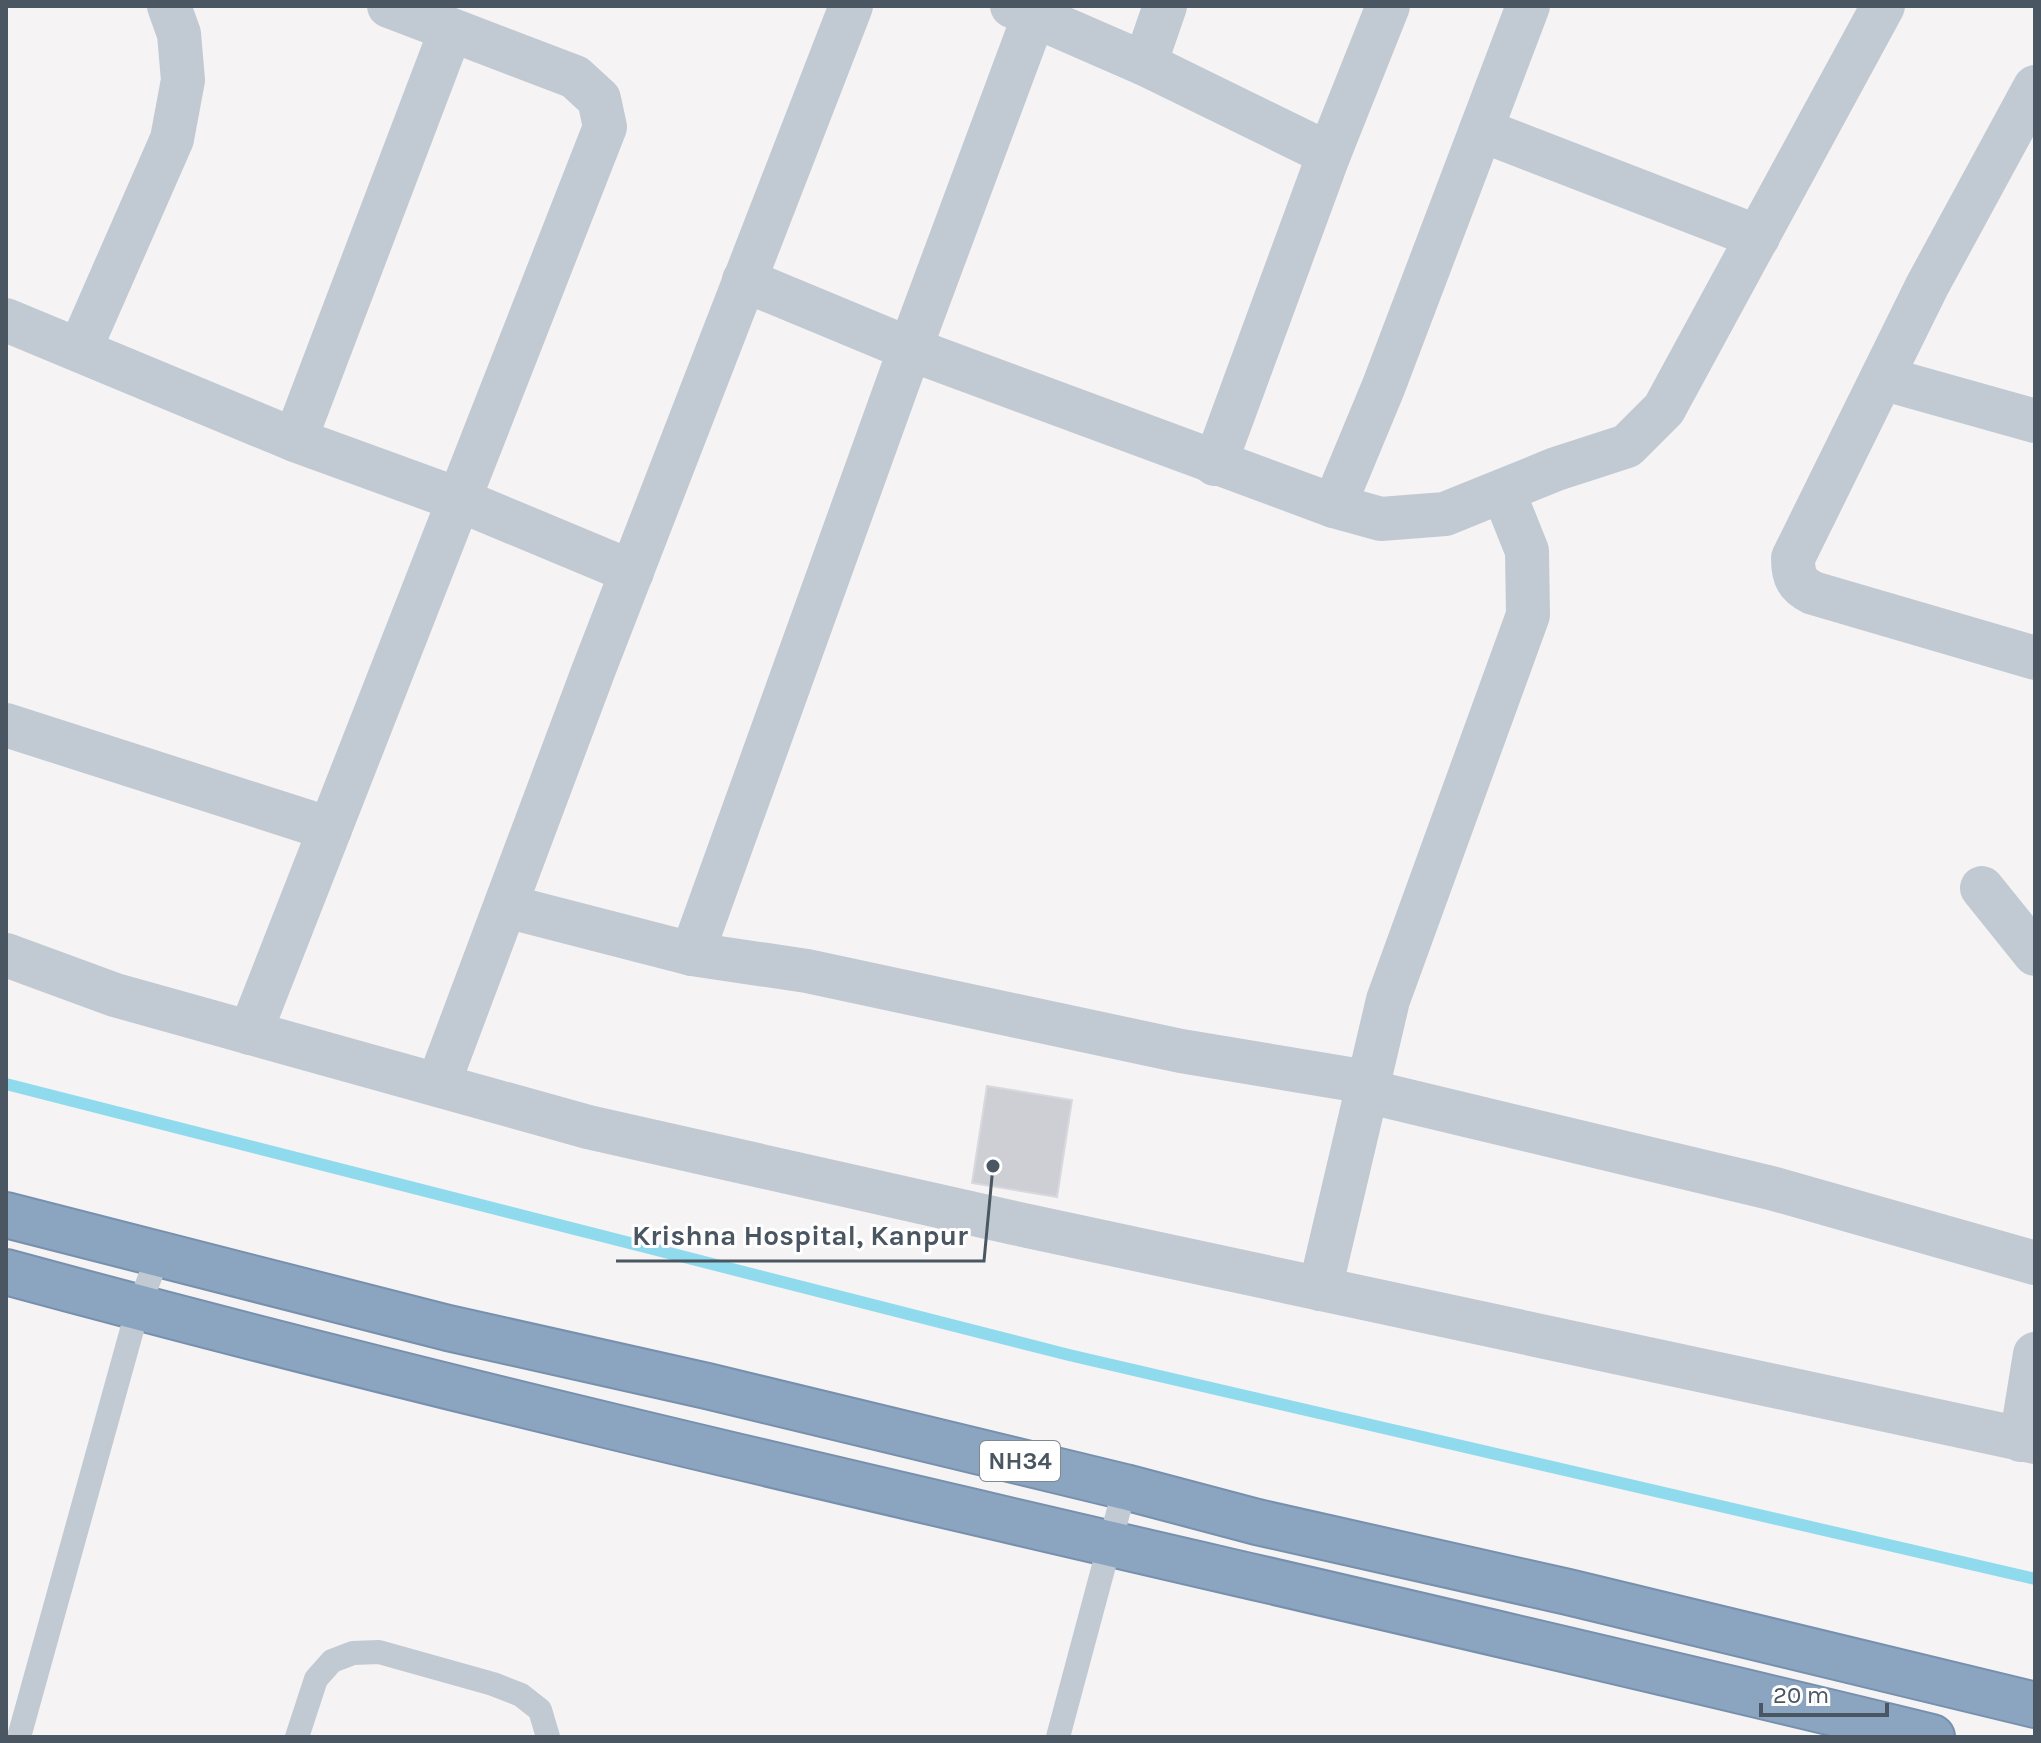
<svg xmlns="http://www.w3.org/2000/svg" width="2041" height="1743" viewBox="0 0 2041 1743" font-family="Karla,sans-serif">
	<rect width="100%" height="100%" fill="#f5f3f3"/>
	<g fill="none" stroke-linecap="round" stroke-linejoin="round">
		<polyline stroke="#90daee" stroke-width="12" points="6,1084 1069,1355 2035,1579"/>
	</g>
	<polygon fill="#cdcfd5" stroke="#d7d9de" stroke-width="2" points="987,1086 1072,1100 1057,1197 972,1183"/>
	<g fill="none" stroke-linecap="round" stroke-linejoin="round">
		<defs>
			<g id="highway">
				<polyline points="6,1215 448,1328 707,1386 1125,1487 1257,1522 1568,1592 2035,1705"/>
				<path d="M 6,1272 C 643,1445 1290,1580 1932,1737"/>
			</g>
		</defs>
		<use href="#highway" stroke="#7690ad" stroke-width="48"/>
		<g stroke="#c1cad2" stroke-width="24">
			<polyline points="19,1737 138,1308 159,1254"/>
			<polyline points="297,1737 316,1679 332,1661 353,1653 379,1652 493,1684 521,1695 540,1710 548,1737"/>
			<polyline points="1058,1737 1125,1487"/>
		</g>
		<g stroke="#c1cad2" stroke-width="44">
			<polyline points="1012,6 1145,64 1329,154"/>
			<polyline points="1145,64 1165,6"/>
			<path d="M 2035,87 L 1927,286 L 1793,558 C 1793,577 1797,585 1813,593 L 2035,658"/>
			<polyline points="1481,130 1758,237"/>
			<polyline points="744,280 910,349 1334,506 1383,388 1528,6"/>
			<polyline points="6,320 295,440 457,499 632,572"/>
			<polyline points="80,349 172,139 183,80 179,34 169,6"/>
			<polyline points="1882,378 2035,421"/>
			<polyline points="295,440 451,30"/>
			<polyline points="1215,464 1329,154 1388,6"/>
			<polyline points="1334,506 1381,519 1445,514 1556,469 1627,446 1664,409 1883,6"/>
			<polyline points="6,725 330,829"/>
			<polyline points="1982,888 2035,954"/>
			<polyline points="506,906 692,954 807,971 1181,1051 1367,1082"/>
			<polyline points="692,954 910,349 1034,16"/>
			<polyline points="6,955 115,995 588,1127 1014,1223 2035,1442"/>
			<polyline points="250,1033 605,127 599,99 575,77 389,6"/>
			<polyline points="438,1085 594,669 851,6"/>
			<polyline points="1366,1091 1771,1188 2035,1263"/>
			<polyline points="1320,1289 1388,1000 1528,615 1527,551 1503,491"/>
			<polyline points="2021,1440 2035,1354"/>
		</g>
		<use href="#highway" stroke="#8ba5c1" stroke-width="44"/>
	</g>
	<g text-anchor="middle" stroke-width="6" stroke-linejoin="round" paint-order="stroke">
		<rect fill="#fff" stroke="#808990" stroke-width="2" x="980" y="1441" width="80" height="40" rx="6"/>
		<g font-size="24" font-weight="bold" fill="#4a5661">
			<text x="1020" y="1469">NH34</text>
		</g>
	</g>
	<path fill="none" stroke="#4a5661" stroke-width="3" d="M993 1166L984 1261H616"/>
	<circle fill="#4a5661" stroke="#fff" stroke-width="3" cx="993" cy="1166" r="8"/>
	<g font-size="28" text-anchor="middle" font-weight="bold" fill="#4a5661" stroke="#fff" stroke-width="6" stroke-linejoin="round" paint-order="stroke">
		<text x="800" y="1245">Krishna Hospital, Kanpur</text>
	</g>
	<rect width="2041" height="1743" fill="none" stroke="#4a5661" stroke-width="16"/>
	<path d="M1761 1703v12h126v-12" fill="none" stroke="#4a5661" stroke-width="4"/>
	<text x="1773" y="1703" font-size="24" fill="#4a5661" stroke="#ffffff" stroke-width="6" paint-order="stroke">20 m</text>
</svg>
